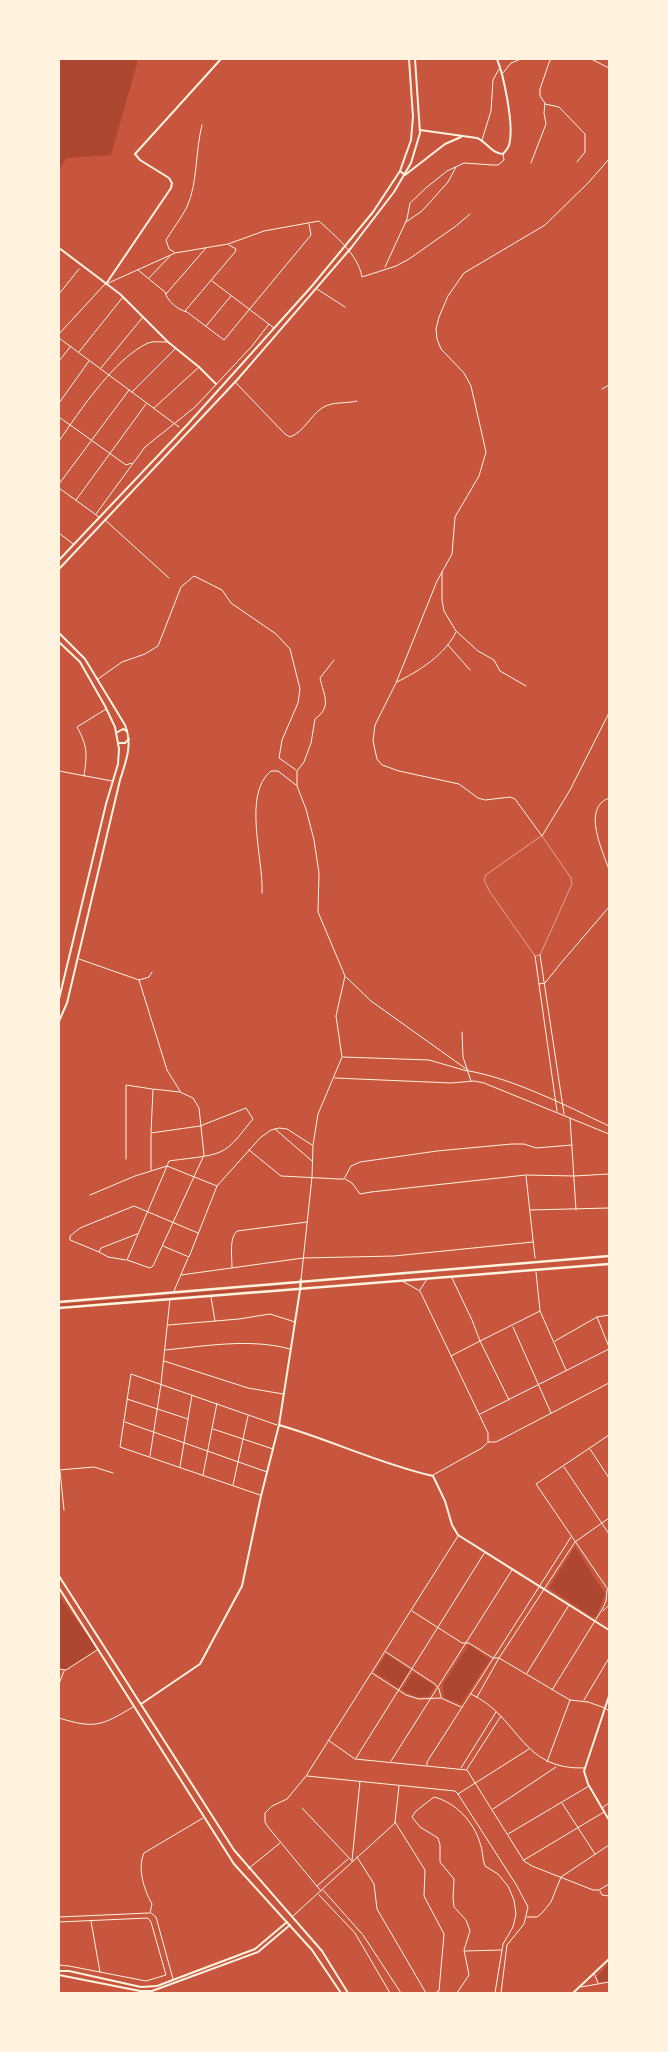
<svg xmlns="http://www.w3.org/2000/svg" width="668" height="2052" viewBox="0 0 668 2052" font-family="'Alegreya Sans',sans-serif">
	<rect width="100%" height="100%" fill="#c8553d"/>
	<g fill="#ae4732">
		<polygon points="59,59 137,59 137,64 111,155 67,158 59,169"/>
		<polygon points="294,1285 278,1288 59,1306 59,1305"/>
		<polygon points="575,1547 605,1594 597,1615 594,1618 549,1588"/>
		<polygon points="59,1596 98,1650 66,1670 59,1669"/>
		<polygon points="469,1645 490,1659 461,1704 444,1697 443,1684"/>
		<polygon points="386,1654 410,1670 399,1688 375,1672"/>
		<polygon points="413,1672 435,1686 429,1696 416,1697 402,1690"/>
		<polygon points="609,1963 609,1981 600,1982 597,1977"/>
	</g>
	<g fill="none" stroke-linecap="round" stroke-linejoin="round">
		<polygon stroke="#fff3e0" stroke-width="0.5" points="542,836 571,878 572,884 540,955 535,956 490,892 484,880 486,875"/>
		<g stroke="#fff3e0" stroke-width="1">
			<polyline points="591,59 609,68"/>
			<polyline points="503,73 511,63 521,59"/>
			<polyline points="545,104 559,107 585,134 585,152 577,162"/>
			<polyline points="482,140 491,111 493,80 499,69"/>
			<polyline points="609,159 589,182 545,225 464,273 448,296 439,317 436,329 437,339 441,349 464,373 471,386 486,452 479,476 455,517 452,554 437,581 396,683 375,725 373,741 377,759 382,765 399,771 459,784 478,798 485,800 510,797 515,799 542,836 570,790 609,713"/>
			<polyline points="531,163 546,124 544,113 545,103 540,96 540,89 550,60 554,59"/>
			<polyline points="406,222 422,211 448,182 456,167"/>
			<path d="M 174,252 L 169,249 L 166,240 C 173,229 181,218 187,207 C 198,182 195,152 202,125"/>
			<polyline points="385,267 407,219 410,203 427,187 447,171 464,163 493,165 498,165 504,160 503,154"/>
			<path d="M 138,270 L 165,292 C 167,301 178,310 187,312 L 224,340 L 311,235 L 309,224"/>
			<polyline points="149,278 170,256"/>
			<polyline points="212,281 274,328"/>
			<polyline points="317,289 345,307"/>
			<polyline points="59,294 79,269"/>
			<polyline points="166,294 206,248"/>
			<polyline points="185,311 235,252 236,249 229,245"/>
			<polyline points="206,326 231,296"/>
			<path d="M 59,334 L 104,285 L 175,253 L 228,244 L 264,231 L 319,221 C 335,236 358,254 362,277 L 396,266 L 409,259 L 456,226 L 470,214"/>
			<polyline points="59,338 179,427"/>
			<polyline points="79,352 123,297"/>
			<polyline points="59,361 71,346"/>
			<polyline points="101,368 143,317"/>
			<path d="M 236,383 L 285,434 L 290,437 C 304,432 310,416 322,408 C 333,401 345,404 357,401"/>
			<polyline points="602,389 609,385"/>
			<polyline points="132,392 175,349"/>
			<polyline points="59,403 89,361"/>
			<polyline points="154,408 199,367"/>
			<polyline points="59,417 126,465 132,463"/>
			<path d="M 59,441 C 79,412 115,358 148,343 C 153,341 161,342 167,342"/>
			<polyline points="59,484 129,390"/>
			<polyline points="59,488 99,517"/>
			<polyline points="76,500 146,404"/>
			<polyline points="96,514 145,447 195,407 252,346 269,324"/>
			<polyline points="105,520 169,578"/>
			<polyline points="59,533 73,544"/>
			<polyline points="442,572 442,600 444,611 456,631 478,651 494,660 500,671 526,686"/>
			<polyline points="448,645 470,670"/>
			<polyline points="98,679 122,662 145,654 158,646 181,587 194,576 222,590 231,603 276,634 290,649 300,689 298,703 282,740 279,758 296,770"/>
			<path d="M 397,682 C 419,671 445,655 456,632"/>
			<polyline points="59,771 112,781"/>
			<path d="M 84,776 C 87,754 88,747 77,727 L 106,709"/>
			<path d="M 609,798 C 581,808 603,851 609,870"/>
			<path d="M 262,893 C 264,860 242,794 271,771 L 278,771 L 296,785"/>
			<polyline points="540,955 564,1114"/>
			<polyline points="535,956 557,1111"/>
			<polyline points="79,959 139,980 149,977 152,972"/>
			<path d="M 346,977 L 371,1001 L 469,1071 C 514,1079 567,1106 609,1126"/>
			<polyline points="139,980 167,1070 180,1091"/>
			<polyline points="539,984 545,983 561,963 609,907"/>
			<polyline points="462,1032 463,1057 471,1081"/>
			<polyline points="343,1057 429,1060 467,1071"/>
			<polyline points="335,1078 451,1083 474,1081 484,1083 609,1134"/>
			<polyline points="570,1118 576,1210"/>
			<polyline points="275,1129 312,1161"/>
			<polyline points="249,1150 281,1176 339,1179 344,1179 351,1166 360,1162 437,1151 512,1144 524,1144 536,1148 572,1145"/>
			<polyline points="126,1159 126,1085 152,1089"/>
			<polyline points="151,1170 151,1134"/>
			<polyline points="526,1176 535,1258"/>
			<polyline points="345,1179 352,1183 360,1194 371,1192 526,1175 574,1176 609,1174"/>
			<path d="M 90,1195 L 135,1176 L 167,1166 L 169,1161 C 181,1159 210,1157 220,1152 C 233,1147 244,1129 253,1119 L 246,1108 L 200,1126 L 151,1133 L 153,1089 L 180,1092 L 193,1098 L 199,1108 L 204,1155 L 153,1266 L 150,1268 L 127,1260 L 167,1166 L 217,1186"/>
			<polyline points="530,1210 609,1208"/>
			<polyline points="163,1246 189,1257 217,1186 260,1138 271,1130 279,1128 287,1129 312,1145"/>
			<polyline points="99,1252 70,1240 70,1236 80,1228 134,1206 198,1233"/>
			<polyline points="126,1260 108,1257 99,1252 101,1248 137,1234"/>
			<path d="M 232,1267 C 232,1256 229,1238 237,1231 L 307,1222"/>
			<polyline points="181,1275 303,1258 394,1256 533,1242"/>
			<polyline points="452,1278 472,1320 480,1341 540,1311 536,1272"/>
			<path d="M 301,1280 L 312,1177 L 313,1145 L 318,1114 L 342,1057 L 336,1016 L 345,976 L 318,912 L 319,873 L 314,840 L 306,809 L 297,786 L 297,771 L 304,762 L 311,743 L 315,719 C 332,707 324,696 320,678 L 334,660"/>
			<polyline points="402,1281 420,1291 479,1414 488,1433 488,1442"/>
			<polyline points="420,1290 427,1279"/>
			<polyline points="174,1291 188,1258"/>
			<polyline points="211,1297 215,1321"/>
			<polyline points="540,1311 566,1370"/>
			<polyline points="597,1317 609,1347"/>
			<polyline points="168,1325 239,1319 270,1314 295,1322"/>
			<polyline points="513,1327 551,1413"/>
			<polyline points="555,1341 597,1317 609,1315"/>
			<path d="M 165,1350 C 207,1346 249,1338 290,1349"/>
			<polyline points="451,1356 480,1341 509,1400"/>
			<polyline points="164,1361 248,1388 283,1394"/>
			<polyline points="127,1399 188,1419"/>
			<polyline points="480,1414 609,1349"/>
			<polyline points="125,1422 267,1472"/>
			<polyline points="213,1429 273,1449"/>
			<polyline points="609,1435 536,1484 609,1591"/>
			<polyline points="488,1442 496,1442 609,1383"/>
			<polyline points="590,1449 609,1478"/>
			<polyline points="150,1456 161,1384 170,1299"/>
			<polyline points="180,1467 192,1395"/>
			<polyline points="564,1467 609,1534"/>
			<polyline points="59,1470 94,1467 113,1473"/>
			<polyline points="60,1471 64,1510"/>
			<polyline points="203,1475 217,1403"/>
			<polyline points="433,1475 482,1448 487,1443"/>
			<polyline points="233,1485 248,1416"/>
			<polyline points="260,1495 120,1447 131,1374 277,1425"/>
			<polyline points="412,1611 462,1643 469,1643 493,1658 499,1658 570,1700 588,1702 605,1708 609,1711"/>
			<polyline points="603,1611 609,1605"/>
			<polyline points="386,1652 435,1684 439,1689 441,1697"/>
			<polyline points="59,1669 66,1670 97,1650"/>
			<polyline points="372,1673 406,1695 419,1699 441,1698 461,1707"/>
			<polyline points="527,1673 569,1605"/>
			<polyline points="59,1684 64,1671"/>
			<polyline points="552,1690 603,1608 606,1601 607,1590"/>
			<path d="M 471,1694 C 520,1717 520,1770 584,1768"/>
			<polyline points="477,1697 499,1658 575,1542 609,1518"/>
			<polyline points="584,1700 609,1658"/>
			<path d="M 59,1718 C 95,1729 101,1726 133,1707"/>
			<polyline points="328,1740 355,1759 467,1770 524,1861 532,1866 593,1890 599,1890 609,1884"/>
			<polyline points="356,1758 485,1552"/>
			<polyline points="391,1761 512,1570"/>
			<polyline points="547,1762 570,1700"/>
			<polyline points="427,1765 427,1762 571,1537"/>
			<polyline points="461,1768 496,1712"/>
			<polyline points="467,1769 501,1716"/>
			<polyline points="307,1776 455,1791 458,1794 517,1886 528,1907 524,1924 507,1945 501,1993"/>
			<polyline points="458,1794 529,1749"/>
			<polyline points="562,1803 595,1854"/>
			<polyline points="302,1808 352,1861"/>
			<polyline points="602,1808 609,1803"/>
			<polyline points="493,1809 556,1767"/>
			<polyline points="395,1822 425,1870 424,1896 444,1934 439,1991 435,1993"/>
			<polyline points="395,1822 399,1786"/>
			<polyline points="508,1834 589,1786"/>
			<polyline points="357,1857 374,1884 377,1909 426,1993"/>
			<polyline points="524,1860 604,1812"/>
			<polyline points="352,1861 360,1781"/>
			<polyline points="248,1869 280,1843"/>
			<polyline points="317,1886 348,1859"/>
			<polyline points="323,1890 363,1935 401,1993"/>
			<polyline points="321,1891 268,1827 265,1822 265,1813 272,1806 287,1799 306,1776 458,1536"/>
			<polyline points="600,1891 602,1895 609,1896"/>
			<polyline points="319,1895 355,1933 390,1993"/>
			<path d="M 150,1913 L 152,1904 C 144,1890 137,1868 144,1853 L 203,1818"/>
			<polyline points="151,1913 156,1917 173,1979"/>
			<polyline points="293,1916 395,1823"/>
			<polyline points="59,1917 149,1913"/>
			<polyline points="527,1917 537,1917 541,1914 551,1902 561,1877 609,1845"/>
			<polyline points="91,1921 100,1972"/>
			<polyline points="59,1922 148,1918 151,1922 166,1975 146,1981 69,1966 59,1965"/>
			<polyline points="465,1951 501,1950"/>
			<polyline points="594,1973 598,1983"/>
			<polyline points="581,1987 609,1982"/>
			<path d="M 457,1993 L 469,1975 L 464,1950 L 470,1931 L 466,1920 L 454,1907 L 453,1898 L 454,1879 L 440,1862 L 440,1845 L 438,1838 L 420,1827 L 412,1817 L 416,1811 L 434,1797 C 455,1802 474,1822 480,1843 C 483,1850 482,1858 485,1866 L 498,1874 L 508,1886 L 514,1900 L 516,1914 L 513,1927 L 503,1944 L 495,1993"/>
		</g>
		<g stroke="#fff3e0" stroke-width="2">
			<path d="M 420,130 L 477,138 C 487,142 492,154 503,154 C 507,150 510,146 510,140 C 513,122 504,76 497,59"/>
			<polyline points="400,171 405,175 445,144 461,137"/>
			<polyline points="59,248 120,294 168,342 199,367 216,384"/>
			<polyline points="106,284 171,188 172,183 169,178 140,160 135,154 221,59"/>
			<path d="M 279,1425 C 331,1440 380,1464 433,1476 L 445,1501 L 452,1525 L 458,1535 L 609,1630"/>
			<polyline points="141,1704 200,1664 242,1586 261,1496 279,1425 300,1290"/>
			<polyline points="59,1971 69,1971 141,1987 157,1986 255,1949 287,1922"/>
			<polyline points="59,1975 140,1991 152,1991 258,1952 290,1925"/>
		</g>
		<g stroke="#fff3e0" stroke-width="2">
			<polyline points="59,560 187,425 312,286 373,212 400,171 411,140 413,117 409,59"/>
			<polyline points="59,569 237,380 351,248 394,192 411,163 420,133 415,59"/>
			<path d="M 59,633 L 85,659 L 125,725 C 133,745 126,761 120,780 L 67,1003 L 59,1021"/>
			<polyline points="59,642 80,662 105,706 115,727 119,749 118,764 106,804 59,999"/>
			<polyline points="116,733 123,729 127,731"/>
			<polyline points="119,743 125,743 129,739"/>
			<polyline points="59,1576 234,1850 322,1951 348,1993"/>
			<polyline points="59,1588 234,1864 312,1950 341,1993"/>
			<polyline points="609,1696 584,1771 588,1784 609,1820"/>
			<polyline points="573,1993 609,1959"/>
		</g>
		<g stroke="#fff3e0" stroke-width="2.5">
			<polyline points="300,1290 301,1280"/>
			<polyline points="59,1302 609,1256"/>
			<polyline points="59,1308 609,1264"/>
		</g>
	</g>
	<rect width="668" height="2052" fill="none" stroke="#fff3e0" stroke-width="120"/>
</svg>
